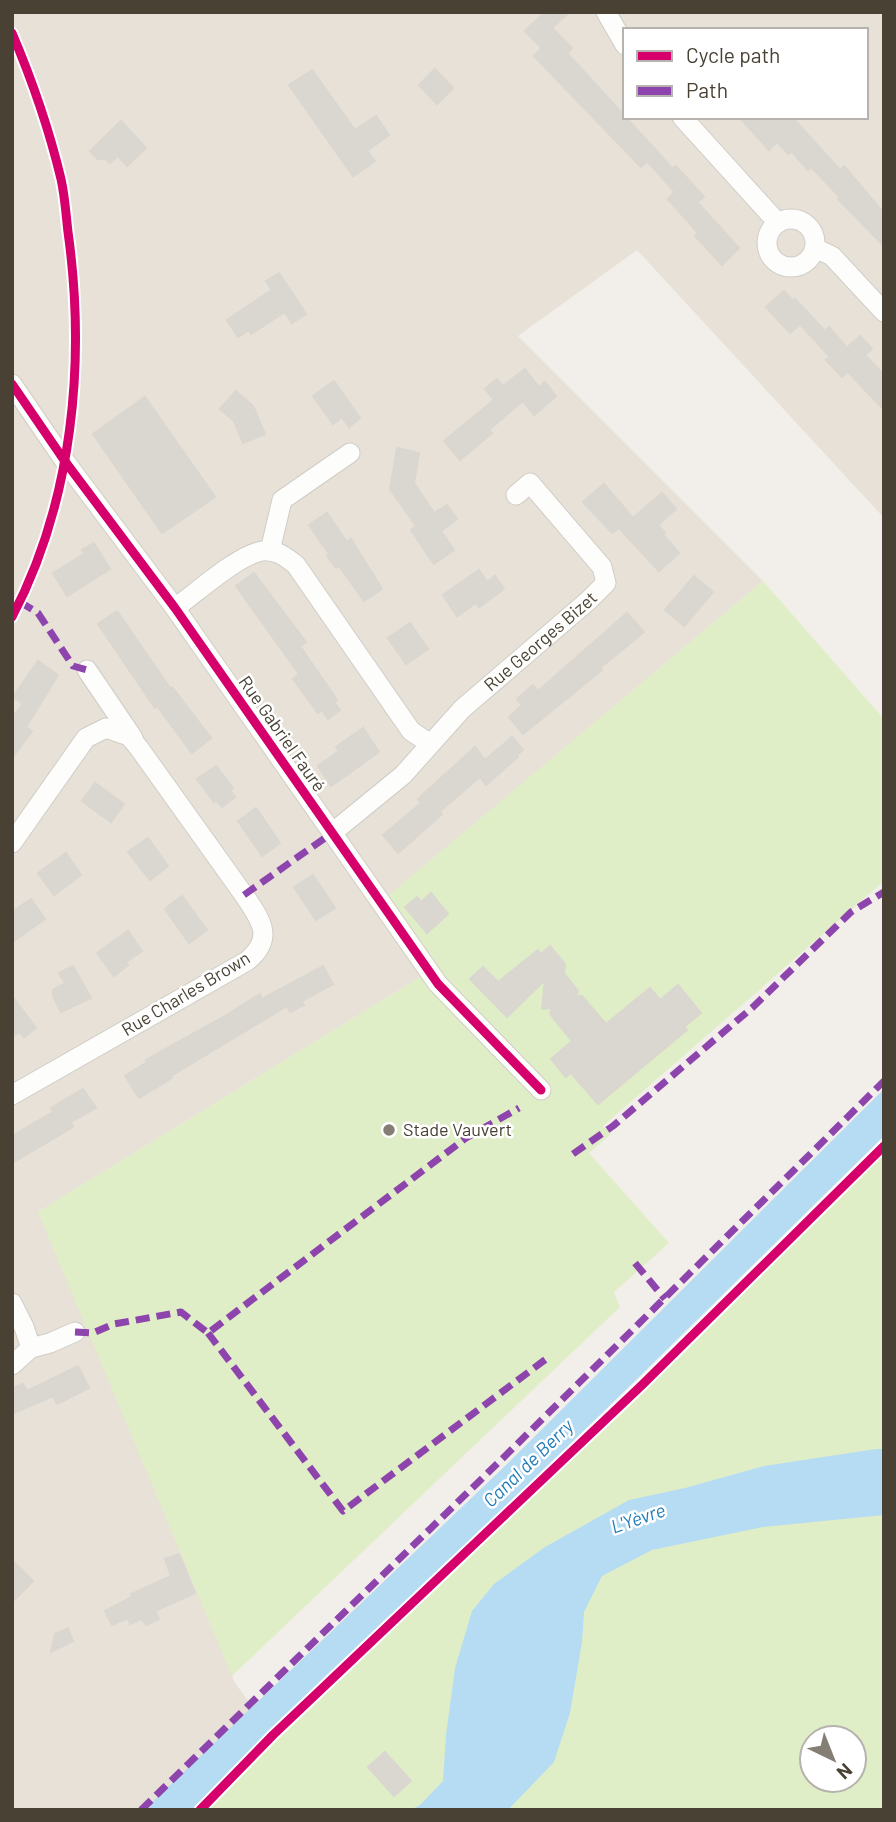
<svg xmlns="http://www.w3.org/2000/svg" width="896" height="1822" viewBox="0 0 896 1822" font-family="Barlow,sans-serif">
	<rect width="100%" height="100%" fill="#f2efea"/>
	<path fill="#e7e1d7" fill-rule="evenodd" d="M 12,12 L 884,12 L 884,518 L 637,250 L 518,336 L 763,581 L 390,895 L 438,966 L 38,1212 L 93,1333 L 235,1683 L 273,1735 L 200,1810 L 12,1810 ZM 625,30 L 866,30 L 866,117 L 625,117 Z"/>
	<g fill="#e0eec7" fill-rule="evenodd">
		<polygon points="763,581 884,719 884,881 603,1126 611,1134 589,1153 669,1243 614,1292 620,1307 232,1676 38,1212 438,966 389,895"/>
		<path d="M 884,1146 L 884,1810 L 200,1810 L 273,1735 L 642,1385 ZM 812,1738 L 854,1738 L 854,1780 L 812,1780 Z"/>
	</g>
	<g fill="#b6dcf4">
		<polygon points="884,1089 884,1136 636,1380 193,1810 144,1810 505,1466"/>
		<polygon points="876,1449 884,1449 884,1515 763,1527 652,1550 602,1576 584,1612 582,1642 570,1713 554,1762 508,1810 409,1810 419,1806 443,1781 446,1735 455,1668 472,1611 494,1584 545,1547 629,1500 685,1488 764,1466"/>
	</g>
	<g fill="#dad6d0" stroke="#dad6d0" stroke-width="2">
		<polygon points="545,12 569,12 552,28 572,48 567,53 673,169 676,166 704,197 697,202 739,248 722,265 695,236 698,233 668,199 675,192 647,161 641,167 534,56 542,48 525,31"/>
		<polygon points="435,69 453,88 437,104 419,85"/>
		<polygon points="312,70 355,130 376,116 389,135 367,151 375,161 353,176 289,85"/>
		<polygon points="739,117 792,117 840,170 844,166 884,213 884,246 838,199 840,197 811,167 808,170 791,151 788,154 777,142 769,150"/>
		<polygon points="121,121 146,148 127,166 118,156 110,163 106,159 97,159 90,151"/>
		<polygon points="279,273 306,314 292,323 285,312 251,334 249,330 238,337 227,320 272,290 266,281"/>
		<polygon points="784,291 793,301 795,299 825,331 829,327 847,348 860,336 872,349 865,355 884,375 884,410 848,372 842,377 826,360 830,357 800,324 790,333 766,307"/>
		<polygon points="525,369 539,387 545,382 556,396 534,415 523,401 489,430 492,433 460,460 444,441 494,400 485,389 497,379 503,386"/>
		<polygon points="334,381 360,418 349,427 342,417 333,424 313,396"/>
		<polygon points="236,391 253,406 265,434 243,443 234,421 220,409"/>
		<polygon points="145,397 215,497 162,533 93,434"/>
		<polygon points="397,448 419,453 414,483 434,513 447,505 457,519 441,531 454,550 434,564 411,530 416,526 390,489"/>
		<polygon points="604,484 633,518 662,493 676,509 658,525 665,533 663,535 679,553 659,571 619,528 612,533 583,502"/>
		<polygon points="327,513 347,542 351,539 382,589 364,601 339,566 336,568 327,556 329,554 309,525"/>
		<polygon points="94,543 110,569 67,596 53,573 84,554 82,550"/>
		<polygon points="479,570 487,582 495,576 504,589 479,607 476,603 457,616 443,595"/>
		<polygon points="254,573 306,642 300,646 337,700 334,702 340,710 328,719 322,710 318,713 293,679 299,674 236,586"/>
		<polygon points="694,576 713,592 684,626 665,610"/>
		<polygon points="117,611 170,688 172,687 211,738 192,753 157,706 155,708 98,624"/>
		<polygon points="627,613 644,632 600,668 602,670 523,734 509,717 522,705 517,699 533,685 538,691"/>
		<polygon points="410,623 428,649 406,664 388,638"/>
		<polygon points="38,661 58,675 26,727 32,731 12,758 12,717 23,704 13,697"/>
		<polygon points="363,728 379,752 331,786 318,766 339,751 336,747"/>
		<polygon points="512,737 523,750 517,755 518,757 486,785 480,777 440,811 442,814 398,853 383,835 421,803 418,799 475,747 485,760"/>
		<polygon points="216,766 233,788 230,790 235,797 222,807 216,800 214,802 197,779"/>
		<polygon points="95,783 124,804 111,822 82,801"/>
		<polygon points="256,808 280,843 262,856 238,821"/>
		<polygon points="148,838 168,866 150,880 128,852"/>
		<polygon points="66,853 81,875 54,895 38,873"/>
		<polygon points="313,875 335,908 316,920 294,887"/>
		<polygon points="431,893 448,914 427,933 405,907 417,897 421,902"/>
		<polygon points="182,896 207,930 189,943 165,909"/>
		<polygon points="31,899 45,919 12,942 12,912"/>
		<polygon points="128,931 142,951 126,962 128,965 114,976 97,953"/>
		<polygon points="550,946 565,964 564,973 578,991 576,996 582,996 606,1024 650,988 660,1000 678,985 701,1013 684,1027 687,1030 598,1104 571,1073 566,1077 551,1059 572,1041 550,1014 552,1008 542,1009 545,980 507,1017 470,979 483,967 498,982 538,950 541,954"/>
		<polygon points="73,966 91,998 61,1012 53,996 53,990 65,983 59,973"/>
		<polygon points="323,966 333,984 302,1001 304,1005 290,1012 287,1006 171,1076 172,1078 139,1098 125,1076 147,1062 146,1060 225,1016 260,994 262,999"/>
		<polygon points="12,996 36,1028 24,1037 20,1032 12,1037"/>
		<polygon points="83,1089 96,1108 71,1122 73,1127 12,1163 12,1136 53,1112 51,1108"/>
		<polygon points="78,1366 89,1388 57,1404 53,1396 12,1414 12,1388 23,1384 27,1391"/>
		<polygon points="179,1554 195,1593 155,1611 159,1619 146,1625 142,1619 130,1624 128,1618 112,1625 105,1611 132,1597 131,1594 171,1576 165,1559"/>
		<polygon points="12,1560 33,1581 12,1602"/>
		<polygon points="68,1628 73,1641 51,1652 55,1634"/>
		<polygon points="385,1752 411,1781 394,1796 368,1767"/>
	</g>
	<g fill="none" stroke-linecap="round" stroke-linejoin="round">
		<defs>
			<g id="street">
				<polyline points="606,12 625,45"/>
				<polyline points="682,117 778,223"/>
				<circle cx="791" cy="243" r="24"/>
				<polyline points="815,248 832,256 884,312"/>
				<polyline points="12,384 64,460 175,608 438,984 541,1090"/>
				<polyline points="270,551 282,500 350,453"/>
				<path d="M 175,608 C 196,593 238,555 262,551 C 276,549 286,557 296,565 L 411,731 L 429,743"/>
				<polyline points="87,670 133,738"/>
				<path id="s1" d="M 332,833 L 403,775 L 462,709 L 589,600 L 606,583 L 602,567 L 530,483 L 516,495"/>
				<path d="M 12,843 L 86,738 L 106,728 L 129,736 L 139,748 L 244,895 C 261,920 275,938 247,961 L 12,1095"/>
				<polyline points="12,1303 24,1327 31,1348"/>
				<polyline points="12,1365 31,1348 50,1343 75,1332"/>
			</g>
		</defs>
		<use href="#street" stroke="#d0cdc7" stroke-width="21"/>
		<use href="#street" stroke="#fdfdfc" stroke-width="19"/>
		<g stroke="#8e44ad" stroke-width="7" stroke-dasharray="14 7" stroke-linecap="butt">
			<polyline points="20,602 38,613 73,666 87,670"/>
			<polyline points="244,895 332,833"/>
			<polyline points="573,1154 613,1126 753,1007 851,912 884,892"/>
			<polyline points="635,1263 665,1299"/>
			<polyline points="75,1332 93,1333 114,1324 181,1312 208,1333 466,1138 519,1108"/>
			<polyline points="208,1333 343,1511 550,1356"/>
			<polyline points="141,1810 500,1461 884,1081"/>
		</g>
		<defs>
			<g id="cycleway">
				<path d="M 12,33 C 32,80 49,129 61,179 C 65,197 66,215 68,232 C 86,361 73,501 12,617"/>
				<polyline points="12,384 64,460 175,608 438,984 541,1090"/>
				<polyline points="200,1810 273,1735 642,1385 884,1146"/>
			</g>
		</defs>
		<use href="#cycleway" stroke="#fff" stroke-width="13"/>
		<use href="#cycleway" stroke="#d6006c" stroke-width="9"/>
	</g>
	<circle fill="#847e74" stroke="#fff" stroke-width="2.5" cx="389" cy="1130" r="7"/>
	<g text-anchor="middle" stroke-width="5" stroke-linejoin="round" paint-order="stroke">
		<g font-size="18" fill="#494134" stroke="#fff">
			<text dy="6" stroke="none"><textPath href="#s1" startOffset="284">Rue Georges Bizet</textPath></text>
			<text transform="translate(282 734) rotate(55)" y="6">Rue Gabriel Fauré</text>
			<text transform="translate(186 994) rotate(-31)" y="6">Rue Charles Brown</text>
		</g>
		<g font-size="18" fill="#494134" stroke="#fff" text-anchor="start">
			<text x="403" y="1136">Stade Vauvert</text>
		</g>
		<g font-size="19" font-style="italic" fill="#1f7bb9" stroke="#fff">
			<text transform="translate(528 1463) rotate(-44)" y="7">Canal de Berry</text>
			<text transform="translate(638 1518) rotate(-19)" y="7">L'Yèvre</text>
		</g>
	</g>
	<rect width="896" height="1822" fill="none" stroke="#494134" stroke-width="28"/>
	<rect x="623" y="28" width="245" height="91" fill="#ffffff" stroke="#b6b3ae" stroke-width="2"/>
	<rect x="637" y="51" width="35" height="10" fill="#d6006c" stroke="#b6b3ae" stroke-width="2"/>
	<text x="686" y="63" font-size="21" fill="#494134">Cycle path</text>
	<rect x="637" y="86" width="35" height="10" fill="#8e44ad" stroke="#b6b3ae" stroke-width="2"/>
	<text x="686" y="98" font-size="21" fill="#494134">Path</text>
	<g transform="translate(833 1759) rotate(137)"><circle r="33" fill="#ffffff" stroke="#b6b3ae" stroke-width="2"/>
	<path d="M0-5L12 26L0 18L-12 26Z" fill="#847e74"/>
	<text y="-10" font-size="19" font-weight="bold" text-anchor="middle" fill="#494134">N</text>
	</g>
</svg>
